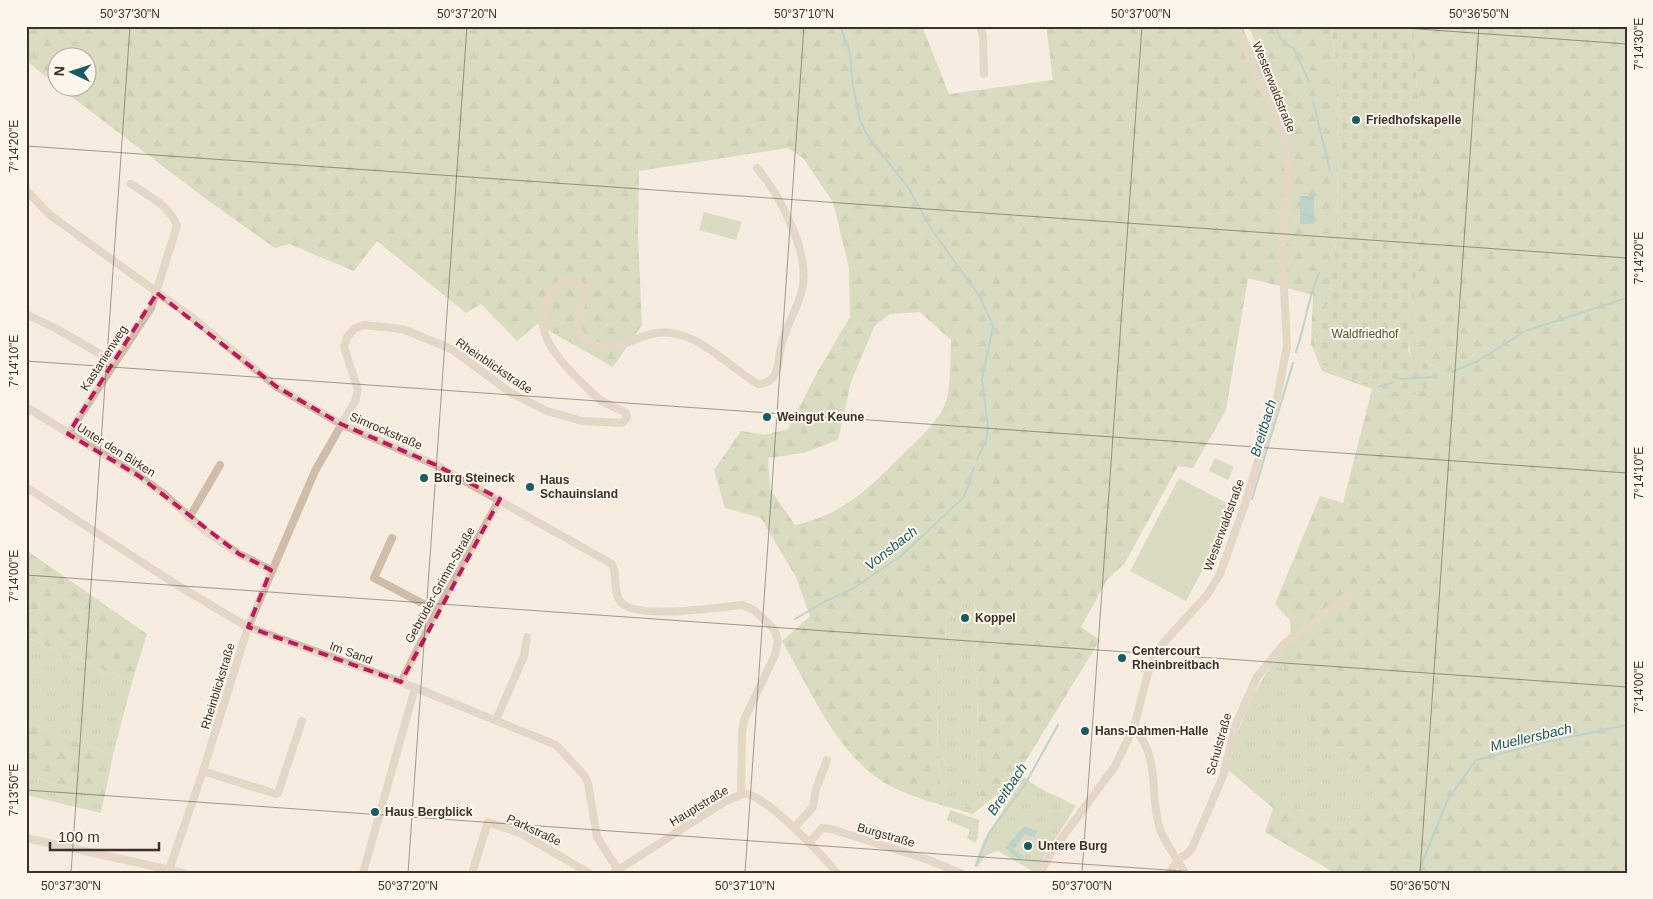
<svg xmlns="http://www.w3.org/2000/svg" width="1653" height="899" viewBox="0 0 1653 899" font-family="Arial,sans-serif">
	<defs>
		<pattern id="grass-tufts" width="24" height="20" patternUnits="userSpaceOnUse" patternTransform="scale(1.25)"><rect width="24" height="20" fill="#b7c79c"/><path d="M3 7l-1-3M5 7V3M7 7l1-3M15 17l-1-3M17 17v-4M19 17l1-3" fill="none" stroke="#9eab86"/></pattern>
		<pattern id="forest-firs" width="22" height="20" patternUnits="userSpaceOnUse" patternTransform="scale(1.25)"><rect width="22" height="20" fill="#b7c79c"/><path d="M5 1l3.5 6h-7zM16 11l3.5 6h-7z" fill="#9eab86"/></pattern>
		<pattern id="cemetery-stones" width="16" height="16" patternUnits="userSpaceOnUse" patternTransform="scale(1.25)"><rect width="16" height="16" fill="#b7c79c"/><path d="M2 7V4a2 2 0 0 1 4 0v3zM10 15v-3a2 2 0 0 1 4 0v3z" fill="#9eab86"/></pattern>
		<pattern id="water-ripples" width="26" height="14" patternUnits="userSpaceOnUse" patternTransform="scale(1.25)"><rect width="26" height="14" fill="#7ab2b7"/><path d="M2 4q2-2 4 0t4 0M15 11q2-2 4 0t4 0" fill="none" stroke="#659195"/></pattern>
	</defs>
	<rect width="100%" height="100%" fill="#f6ecdf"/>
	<g fill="url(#grass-tufts)" fill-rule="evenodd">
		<path d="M 969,598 L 973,602 L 981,626 L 979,639 L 973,650 L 978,691 L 976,778 L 981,799 L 972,808 L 941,800 L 937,735 L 939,682 L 937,654 L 949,650 C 940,628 947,608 969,598 Z"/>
		<polygon points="26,637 132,682 113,755 26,722"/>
		<path d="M 1279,655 L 1336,754 L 1381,780 L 1350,830 C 1317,827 1295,805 1269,786 L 1260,797 L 1227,769 C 1239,726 1251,691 1279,655 Z"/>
		<polygon points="26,775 104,799 101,813 26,795"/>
		<path d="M 1024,777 C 1038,790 1059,796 1076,806 L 1045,855 L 1036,873 L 998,851 L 986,855 L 977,867 L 974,866 L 983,842 ZM 1024,826 L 1025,833 L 1014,850 L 1020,855 L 1006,848 Z"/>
		<polygon points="950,810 979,820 978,837 975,843 967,838 970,830 947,820"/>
	</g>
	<g fill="url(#forest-firs)" fill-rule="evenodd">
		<path d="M 26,26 L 922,26 L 949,94 L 1053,80 L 1046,26 L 1242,26 L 1263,74 L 1268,71 L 1248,26 L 1330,26 L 1339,73 L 1337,234 L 1329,301 L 1316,335 L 1315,347 L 1330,370 L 1378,391 L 1446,371 L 1412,357 C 1405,343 1413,313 1414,297 C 1420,206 1419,117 1414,26 L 1627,26 L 1627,873 L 1335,873 L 1265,832 L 1273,808 L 1260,797 L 1269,786 C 1295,805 1317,827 1350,830 L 1380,780 L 1336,754 L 1302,706 L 1279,655 L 1291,639 L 1290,620 L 1275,604 L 1320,496 L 1343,503 L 1372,389 L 1322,371 L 1311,344 L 1313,295 L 1248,278 L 1226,410 L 1193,468 L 1178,466 L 1125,563 L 1107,580 L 1081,627 L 1100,640 L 1020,770 L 1004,789 L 973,814 C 946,806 916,799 890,786 C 839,759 810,689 782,641 L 810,616 L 796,577 L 761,518 L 725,508 L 714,470 L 741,431 L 764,435 L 788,429 L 818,371 L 850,317 L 849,268 L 833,202 L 803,158 L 788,148 L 639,171 L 638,237 L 642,325 L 613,367 L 537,324 L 517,341 L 481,304 L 466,313 L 377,241 L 354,271 L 289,244 L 275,248 L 210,202 L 60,88 L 88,88 L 88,58 L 58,58 L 57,86 L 26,60 ZM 920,312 L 951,340 C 950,359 952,395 942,411 C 933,426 917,441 904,453 C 869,488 845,514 795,525 L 770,489 L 768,458 L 803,453 L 838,440 L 851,382 L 875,325 L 890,314 ZM 969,598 C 983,612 987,650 962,655 L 949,650 C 940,628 947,608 969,598 ZM 949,650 L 962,655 L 973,650 L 978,691 L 976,778 L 981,799 L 972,808 L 941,799 L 937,735 L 939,682 L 937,654 Z"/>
		<polygon points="26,550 147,634 132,682 26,637"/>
		<polygon points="26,722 113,755 104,799 26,775"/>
	</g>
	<polygon fill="url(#cemetery-stones)" points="1330,26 1414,26 1420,152 1420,218 1413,312 1408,350 1412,357 1446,371 1441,384 1406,397 1398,391 1383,396 1378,391 1330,370 1322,363 1315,347 1316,335 1329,301 1337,234 1339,73"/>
	<g fill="#b7c79c">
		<polygon points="704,212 742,222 736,240 699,230"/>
		<polygon points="1215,458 1234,467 1228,480 1209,471"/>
		<polygon points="1179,478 1236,508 1186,601 1130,571"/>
	</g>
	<g fill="url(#water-ripples)">
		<rect x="1300" y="196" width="14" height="28"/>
		<polygon points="1024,826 1038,831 1035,837 1025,834 1014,850 1023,855 1020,860 1005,848"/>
	</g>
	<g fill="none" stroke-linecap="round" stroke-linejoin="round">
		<g stroke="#7ab2b7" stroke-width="2">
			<polyline points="840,26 850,53 853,86 860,121 871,141 908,187 932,230 980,297 993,326 982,379 988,427 986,441 977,459"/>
			<polyline points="1275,26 1281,40 1294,49 1309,82"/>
			<polyline points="1313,101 1330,170"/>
			<path d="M 1296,352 C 1305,326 1308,298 1319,273"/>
			<polyline points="1452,372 1478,361 1525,331 1627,298"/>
			<polyline points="1400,379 1432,377"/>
			<polyline points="1379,387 1393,382"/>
			<polyline points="1252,499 1293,363"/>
			<polyline points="795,619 826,601 854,588 901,556 964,497 974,468"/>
			<polyline points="976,866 989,833 1024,786 1058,725"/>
			<polyline points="1418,873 1448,799 1476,760 1541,743 1627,725"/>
		</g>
		<g stroke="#d0bca8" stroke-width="8">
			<polyline points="980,26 983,36 984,74"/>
			<path d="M 26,190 L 50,215 L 193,318 L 277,387 L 341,424 L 436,465 L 612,564 C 618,575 612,590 620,601 C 634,621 719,607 742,605 L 754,610 L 771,626 L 775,631 L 778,641 L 775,655 L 744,720 L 742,732 L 741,794"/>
			<polyline points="26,314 57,329 114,362"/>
			<polyline points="26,407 139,476 164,494 204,530 239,554 271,570"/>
			<path d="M 68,434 L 151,308 L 177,226 C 170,206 149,196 131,184"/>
			<polyline points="26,487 177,585 248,627 401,682 556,745 584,775 588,783 597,837 618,870"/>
			<polyline points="189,518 220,465"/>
			<polyline points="392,538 374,578 437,611"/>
			<polyline points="401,682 437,611 500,499"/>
			<polyline points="496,720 524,656 527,637"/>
			<path d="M 1134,727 C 1161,760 1149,790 1159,826 C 1163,842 1177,857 1185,873"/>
			<polyline points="203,771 276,794 278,793 302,721"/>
			<polyline points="794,828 813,807 816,789 827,760"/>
			<polyline points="26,838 184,873"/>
			<polyline points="810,842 822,828 831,829 926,859 961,873"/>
			<path d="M 168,873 L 203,771 L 248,627 L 315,471 L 355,401 L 358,390 L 344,347 L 347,337 L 354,329 L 364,325 L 402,329 L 442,345 L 453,350 L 511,393 L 547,411 L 582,421 L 623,423 L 627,417 L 626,413 C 619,408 610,406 602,401 C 593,395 585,386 577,378 C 553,354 528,324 553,291 C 558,284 566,277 575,281 C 599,292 554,335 599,346 C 620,351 637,335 657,333 C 697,328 726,366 758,384 C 780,383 777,364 781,347 C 785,328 798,308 802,290 C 811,254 780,195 757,168"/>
			<polyline points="363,873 415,688"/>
			<polyline points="472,873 488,822 522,834 589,873"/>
			<path d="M 613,873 L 726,801 L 744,793 C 767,796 821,854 837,873"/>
			<polyline points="1040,873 1053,850 1115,766 1134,727 1148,673 1158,649 1207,595 1220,574 1244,507 1277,399 1287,346 1282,251 1288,170 1285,143 1280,127 1236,26"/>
			<polyline points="1170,873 1178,859 1187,854 1192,848 1199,832 1223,776 1236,724 1257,677 1284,644 1351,593"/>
		</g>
	</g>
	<path d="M0 0H1653V899H0ZM 157,293 L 277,387 L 341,424 L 436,465 L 500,499 L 401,682 L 248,627 L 271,570 L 239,554 L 139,476 L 68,434 Z" fill="#f6ecdf" fill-opacity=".55" fill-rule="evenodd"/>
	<path fill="none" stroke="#c2185b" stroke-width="4" stroke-dasharray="10 6" stroke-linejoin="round" d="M 157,293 L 277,387 L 341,424 L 436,465 L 500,499 L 401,682 L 248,627 L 271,570 L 239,554 L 139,476 L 68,434 Z"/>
	<path fill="none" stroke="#3c3029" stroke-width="1" stroke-opacity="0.45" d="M 1377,26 L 1627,44M 26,146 L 1627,258M 26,361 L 1627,473M 26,575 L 1627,687M 26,790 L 1210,873M 71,873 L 130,26M 408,873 L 467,26M 745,873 L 804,26M 1082,873 L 1142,26M 1420,873 L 1479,26"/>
	<g fill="#195b64" stroke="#fcf6ec" stroke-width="2">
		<circle cx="1356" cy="120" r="5"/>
		<circle cx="767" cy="417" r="5"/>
		<circle cx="424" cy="478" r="5"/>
		<circle cx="530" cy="487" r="5"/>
		<circle cx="965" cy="618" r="5"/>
		<circle cx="1122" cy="658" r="5"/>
		<circle cx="1085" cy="731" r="5"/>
		<circle cx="375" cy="812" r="5"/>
		<circle cx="1028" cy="846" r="5"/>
	</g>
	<g text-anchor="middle" stroke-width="4" stroke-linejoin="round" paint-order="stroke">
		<g font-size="12" fill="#3c3029" stroke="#fcf6ec">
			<text transform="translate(1274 87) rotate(68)" y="4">Westerwaldstraße</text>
			<text transform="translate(104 358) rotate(-57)" y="4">Kastanienweg</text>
			<text transform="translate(494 366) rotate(34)" y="4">Rheinblickstraße</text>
			<text transform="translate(386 431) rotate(23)" y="4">Simrockstraße</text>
			<text transform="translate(116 450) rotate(32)" y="4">Unter den Birken</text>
			<text transform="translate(1224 525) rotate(-70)" y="4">Westerwaldstraße</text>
			<text transform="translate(440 585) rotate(-61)" y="4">Gebrüder-Grimm-Straße</text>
			<text transform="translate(351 653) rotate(20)" y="4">Im Sand</text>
			<text transform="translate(218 686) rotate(-73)" y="4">Rheinblickstraße</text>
			<text transform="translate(1219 744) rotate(-74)" y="4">Schulstraße</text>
			<text transform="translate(699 806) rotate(-31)" y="4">Hauptstraße</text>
			<text transform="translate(534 830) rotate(25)" y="4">Parkstraße</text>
			<text transform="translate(886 835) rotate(16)" y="4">Burgstraße</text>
		</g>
		<g font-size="12" font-weight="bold" fill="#3c3029" stroke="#fcf6ec" text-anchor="start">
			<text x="1366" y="124">Friedhofskapelle</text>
			<text x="777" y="421">Weingut Keune</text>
			<text x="434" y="482">Burg Steineck</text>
			<text x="540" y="484">Haus<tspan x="540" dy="14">Schauinsland</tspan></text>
			<text x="975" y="622">Koppel</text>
			<text x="1132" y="655">Centercourt<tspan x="1132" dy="14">Rheinbreitbach</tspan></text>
			<text x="1095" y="735">Hans-Dahmen-Halle</text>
			<text x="385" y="816">Haus Bergblick</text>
			<text x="1038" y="850">Untere Burg</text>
		</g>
		<g font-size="12" fill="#485e2a" stroke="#fcf6ec">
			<text x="1365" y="338">Waldfriedhof</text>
		</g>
		<g font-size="14" font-style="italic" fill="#195b64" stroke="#fcf6ec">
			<text transform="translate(1263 428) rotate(-73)" y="5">Breitbach</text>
			<text transform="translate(891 548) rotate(-38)" y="5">Vonsbach</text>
			<text transform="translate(1531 737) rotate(-13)" y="5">Muellersbach</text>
			<text transform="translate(1007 789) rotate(-56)" y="5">Breitbach</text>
		</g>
	</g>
	<rect width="1653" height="899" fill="none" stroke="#fcf6ec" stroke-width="55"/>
	<g transform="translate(72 72) rotate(274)"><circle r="24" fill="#fcf6ec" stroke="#afa79e"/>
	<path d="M0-4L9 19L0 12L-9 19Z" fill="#195b64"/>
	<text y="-8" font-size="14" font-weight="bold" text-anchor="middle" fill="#3c3029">N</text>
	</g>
	<path d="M50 842v8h109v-8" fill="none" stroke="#3c3029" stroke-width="2.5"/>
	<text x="58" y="842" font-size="15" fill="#3c3029" stroke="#fcf6ec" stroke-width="4" paint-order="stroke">100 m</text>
	<rect x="28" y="28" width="1598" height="844" fill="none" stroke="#3c3029" stroke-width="2"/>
	<g font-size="12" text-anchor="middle" fill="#3c3029">
		<text x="130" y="18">50°37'30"N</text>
		<text x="467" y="18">50°37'20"N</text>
		<text x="804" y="18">50°37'10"N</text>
		<text x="1141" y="18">50°37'00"N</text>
		<text x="1479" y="18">50°36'50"N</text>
		<text transform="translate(1639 44) rotate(-90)" y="4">7°14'30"E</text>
		<text transform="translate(14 146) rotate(-90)" y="4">7°14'20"E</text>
		<text transform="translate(1639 258) rotate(-90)" y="4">7°14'20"E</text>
		<text transform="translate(14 361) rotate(-90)" y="4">7°14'10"E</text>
		<text transform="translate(1639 473) rotate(-90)" y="4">7°14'10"E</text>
		<text transform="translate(14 576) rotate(-90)" y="4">7°14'00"E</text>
		<text transform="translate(1639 687) rotate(-90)" y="4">7°14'00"E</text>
		<text transform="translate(14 790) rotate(-90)" y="4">7°13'50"E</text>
		<text x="71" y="890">50°37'30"N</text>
		<text x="408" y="890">50°37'20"N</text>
		<text x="745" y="890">50°37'10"N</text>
		<text x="1082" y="890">50°37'00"N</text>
		<text x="1420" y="890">50°36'50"N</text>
	</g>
</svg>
